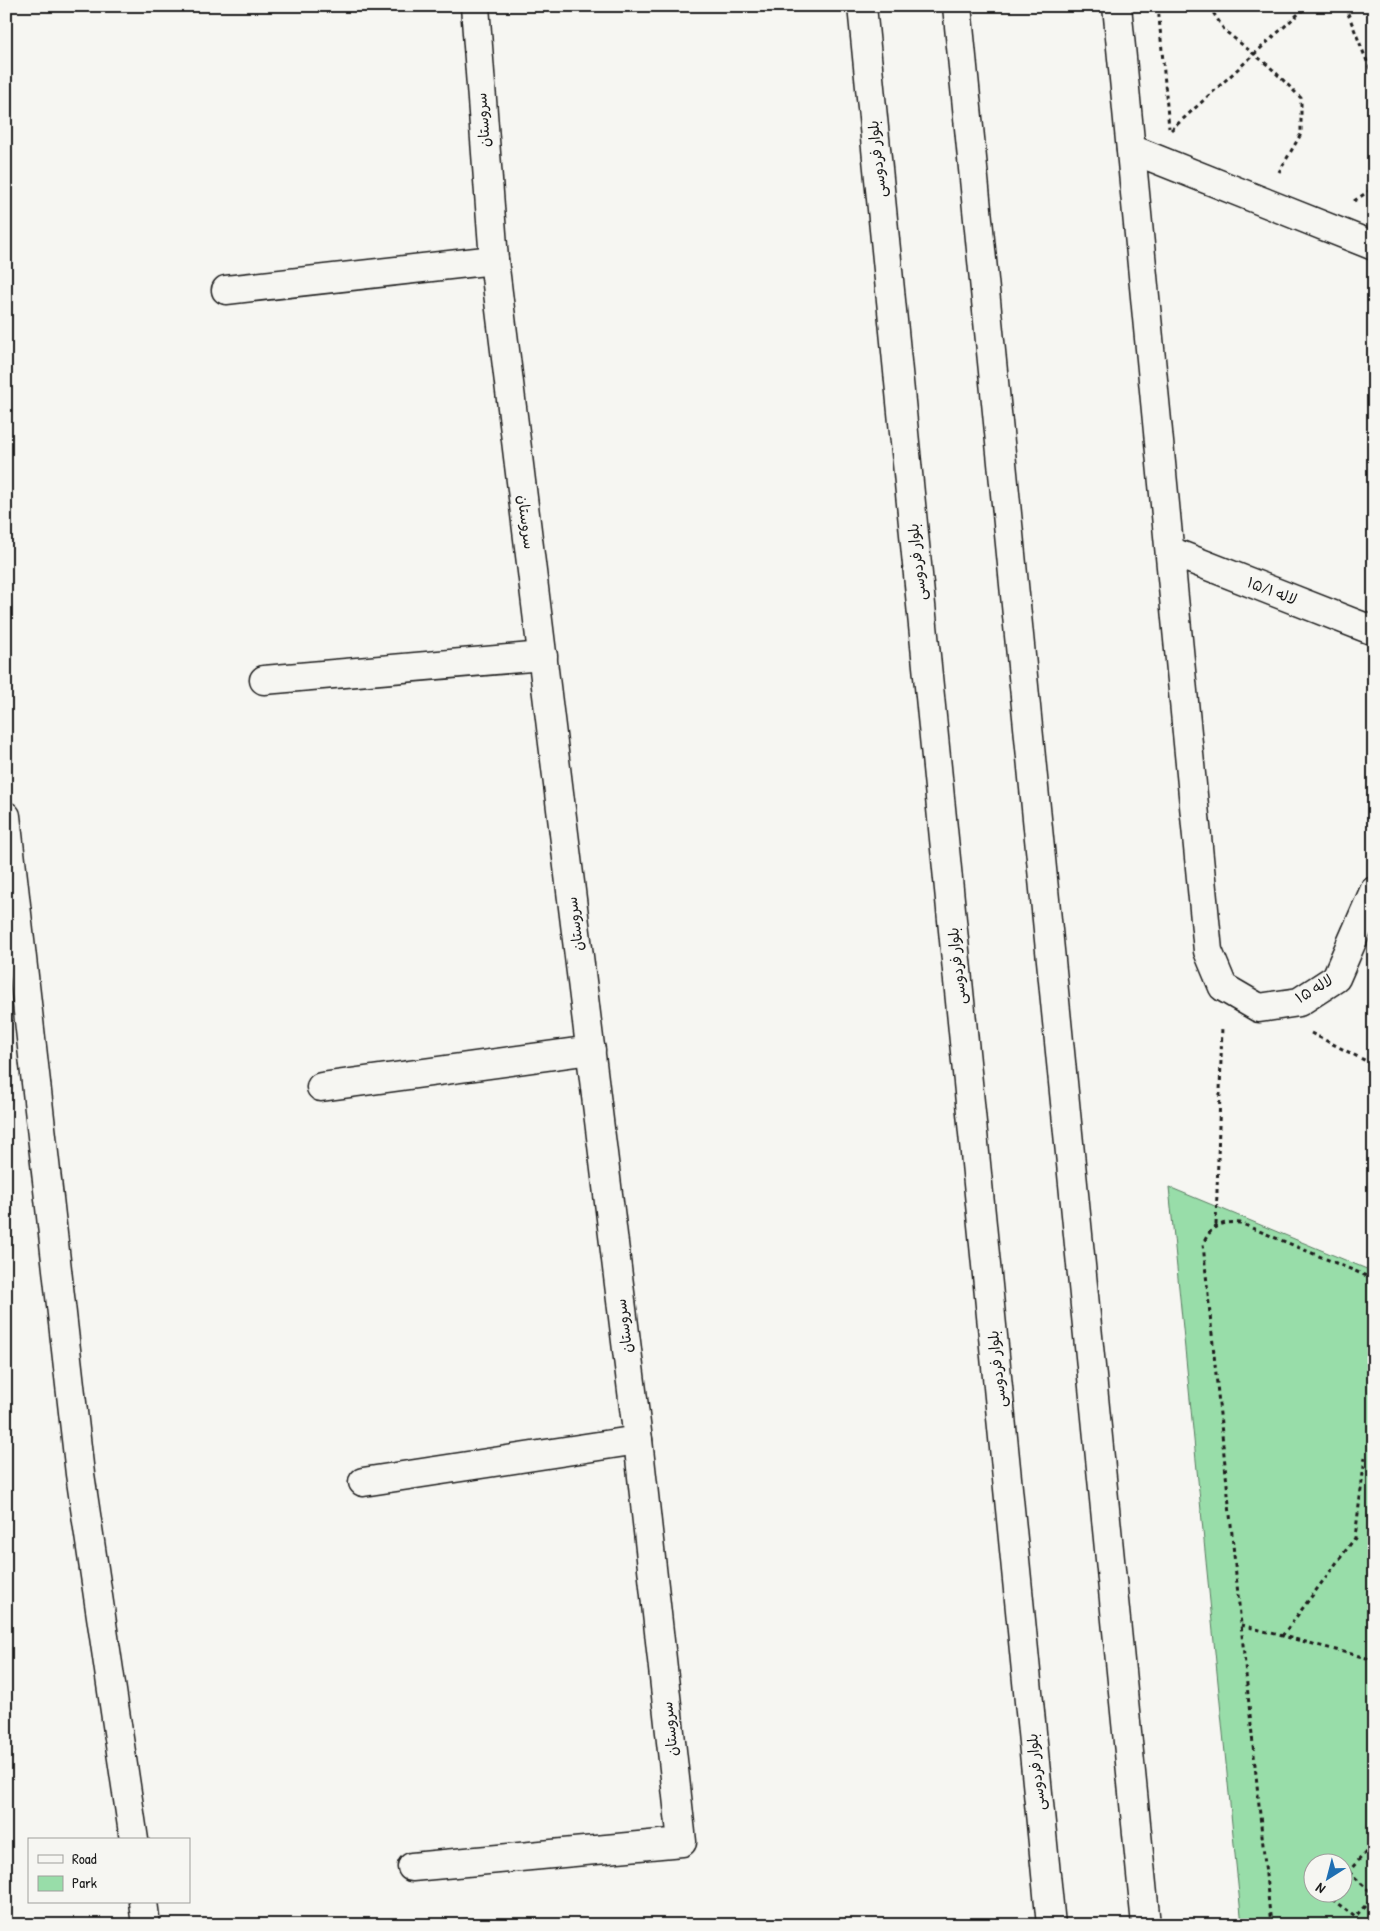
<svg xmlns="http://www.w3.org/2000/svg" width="1380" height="1931" viewBox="0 0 1380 1931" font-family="'Patrick Hand','Playpen Sans Arabic',sans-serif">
	<rect width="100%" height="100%" fill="#f6f6f2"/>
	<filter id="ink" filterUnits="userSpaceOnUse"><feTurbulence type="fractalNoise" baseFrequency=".02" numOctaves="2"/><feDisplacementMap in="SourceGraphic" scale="10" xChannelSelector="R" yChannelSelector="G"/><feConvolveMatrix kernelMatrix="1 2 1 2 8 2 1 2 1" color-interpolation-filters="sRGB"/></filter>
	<g filter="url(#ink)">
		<path fill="#98dda9" stroke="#5a7c62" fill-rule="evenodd" d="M 1169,1187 L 1374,1272 L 1374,1925 L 1242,1925 ZM 1312,1864 L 1342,1864 L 1342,1894 L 1312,1894 Z"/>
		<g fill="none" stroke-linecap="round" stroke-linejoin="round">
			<defs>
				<g id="minor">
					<polyline points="1117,6 1208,951 1223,987 1259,1008 1299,1002 1336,978 1374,891"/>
					<polyline points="1131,149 1374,246"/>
					<polyline points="226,290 494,260"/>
					<polyline points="1170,551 1374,631"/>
					<polyline points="264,680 543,656"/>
					<polyline points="6,816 80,1474 134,1840"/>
					<polyline points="321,1087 591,1050"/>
					<polyline points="363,1482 638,1440"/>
					<polyline points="412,1867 682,1842 638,1440 494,260 475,6"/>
					<polyline points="143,1902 146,1925"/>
				</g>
				<g id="secondary">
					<polyline points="862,6 1051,1925"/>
					<polyline points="957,6 1146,1925"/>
				</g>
			</defs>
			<use href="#minor" stroke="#1c1c1c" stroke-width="31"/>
			<use href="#secondary" stroke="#1c1c1c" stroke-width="31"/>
			<g stroke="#1c1c1c" stroke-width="3" stroke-dasharray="4 4" stroke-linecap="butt">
				<polyline points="1158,6 1169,128"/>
				<polyline points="1209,6 1225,31 1269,66 1301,98 1301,134 1279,172"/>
				<polyline points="1345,6 1374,79"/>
				<polyline points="1171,130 1307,6"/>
				<polyline points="1354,201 1369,191 1374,192"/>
				<polyline points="1311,1033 1374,1065"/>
				<polyline points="1216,1225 1222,1026"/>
				<polyline points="1241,1625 1374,1660"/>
				<polyline points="1282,1636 1355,1538 1365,1457"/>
				<polyline points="1349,1872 1374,1895"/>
				<polyline points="1342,1879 1374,1843"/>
				<polyline points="1330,1894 1328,1896 1355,1917 1374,1896"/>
				<path d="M 1271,1925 L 1203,1244 C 1211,1226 1221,1221 1240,1223 L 1374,1279"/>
			</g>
			<use href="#minor" stroke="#f6f6f2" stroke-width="28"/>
			<use href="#secondary" stroke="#f6f6f2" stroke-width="28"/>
		</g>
	</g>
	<g text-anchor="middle" stroke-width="4" stroke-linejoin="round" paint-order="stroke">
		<g font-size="15" fill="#1c1c1c" stroke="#f6f6f2">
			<text transform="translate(483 120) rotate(-94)" y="5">سروستان</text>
			<text transform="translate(877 159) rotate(-96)" y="5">بلوار فردوسی</text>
			<text transform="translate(526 522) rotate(83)" y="5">سروستان</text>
			<text transform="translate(917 562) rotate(-96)" y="5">بلوار فردوسی</text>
			<text transform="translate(1272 591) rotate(21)" y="5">لاله ۱۵/۱</text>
			<text transform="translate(575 924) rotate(-97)" y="5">سروستان</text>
			<text transform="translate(957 966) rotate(-96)" y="5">بلوار فردوسی</text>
			<text transform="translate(1314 989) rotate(-31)" y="5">لاله ۱۵</text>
			<text transform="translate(624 1326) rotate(-97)" y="5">سروستان</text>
			<text transform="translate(997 1369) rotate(-96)" y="5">بلوار فردوسی</text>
			<text transform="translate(670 1729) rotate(-96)" y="5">سروستان</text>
			<text transform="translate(1036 1772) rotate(-96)" y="5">بلوار فردوسی</text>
		</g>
	</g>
	<rect width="1380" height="1931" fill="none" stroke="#f6f6f2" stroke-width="25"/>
	<rect x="12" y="12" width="1355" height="1906" fill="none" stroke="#1c1c1c" stroke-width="2" filter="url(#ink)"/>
	<rect x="28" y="1838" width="162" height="65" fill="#f6f6f2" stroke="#9f9f9c"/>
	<rect x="38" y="1855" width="25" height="8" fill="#f6f6f2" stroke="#9f9f9c"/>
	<text x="72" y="1864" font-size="15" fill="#1c1c1c">Road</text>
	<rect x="38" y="1876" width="25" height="15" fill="#98dda9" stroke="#9f9f9c"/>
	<text x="72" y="1888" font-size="15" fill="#1c1c1c">Park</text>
	<g transform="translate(1328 1878) rotate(216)"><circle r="24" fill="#f6f6f2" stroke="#9f9f9c"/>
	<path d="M0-4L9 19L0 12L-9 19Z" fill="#1f6fb2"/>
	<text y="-8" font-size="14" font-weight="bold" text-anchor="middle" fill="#1c1c1c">N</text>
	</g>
</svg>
